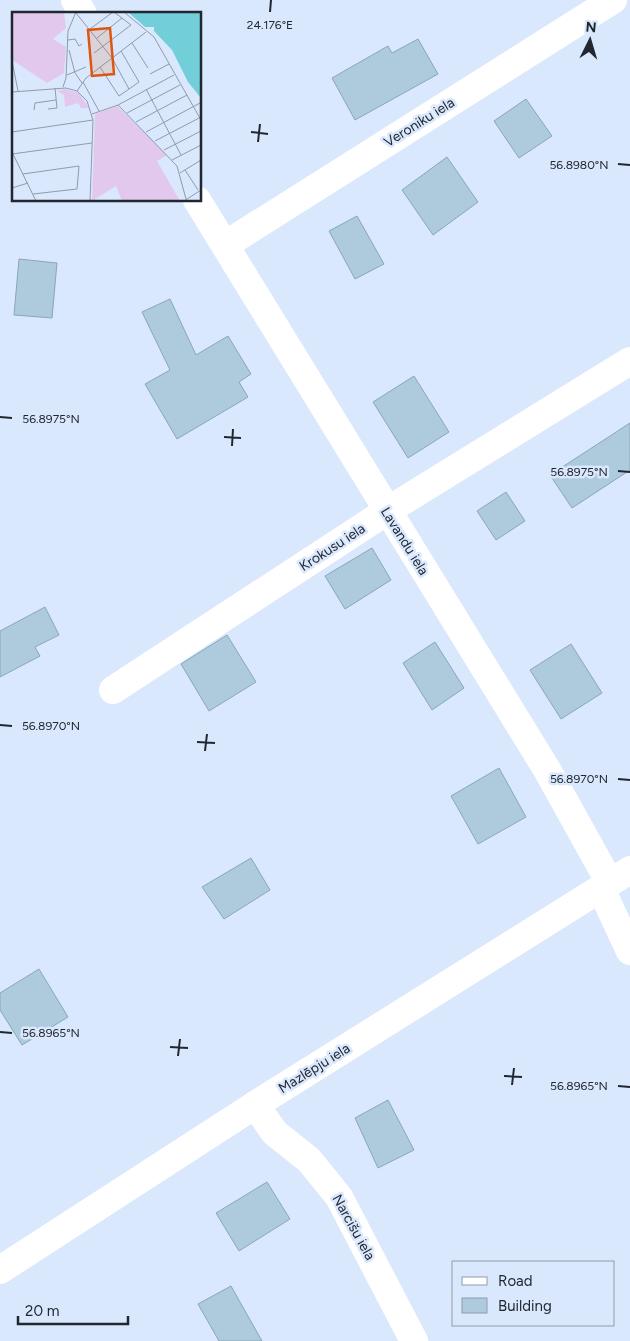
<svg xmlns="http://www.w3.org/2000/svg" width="630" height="1341" viewBox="0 0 630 1341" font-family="Figtree,sans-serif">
	<rect width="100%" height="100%" fill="#dae8fd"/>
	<g fill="#adcbdd" stroke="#89a7b8">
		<polygon points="418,39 438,74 355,120 332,78 388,46 392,53"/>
		<polygon points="526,99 552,136 519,158 494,121"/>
		<polygon points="447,157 478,202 433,235 402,190"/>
		<polygon points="357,216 384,264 355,279 329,231"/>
		<polygon points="19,259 57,263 52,318 14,315"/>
		<polygon points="170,299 196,355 228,336 251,374 239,382 248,397 177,439 145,384 170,370 142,312"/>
		<polygon points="414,376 449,432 408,458 373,402"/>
		<polygon points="630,423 630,470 572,508 550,475"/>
		<polygon points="506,492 525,521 496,540 477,511"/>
		<polygon points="372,548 391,580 345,609 325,576"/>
		<polygon points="45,607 59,635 35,647 40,656 0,677 0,631"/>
		<polygon points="227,635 256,682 209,711 181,664"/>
		<polygon points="435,642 464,688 432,710 403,663"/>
		<polygon points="571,644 602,693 561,719 530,670"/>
		<polygon points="499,768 526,817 478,844 451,796"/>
		<polygon points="251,858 270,890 224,919 202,887"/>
		<polygon points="39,969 68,1017 22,1045 0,1010 0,993"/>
		<polygon points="388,1100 414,1150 378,1168 355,1118"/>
		<polygon points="267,1182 290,1219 239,1251 216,1213"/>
		<polygon points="231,1286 262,1341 219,1341 198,1304"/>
	</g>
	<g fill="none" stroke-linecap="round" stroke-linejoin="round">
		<g stroke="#fff" stroke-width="28">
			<polyline points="75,0 83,14"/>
			<polyline points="197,200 546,768 610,883"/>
			<polyline points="225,245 613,0"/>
			<polyline points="113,690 387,511 630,361"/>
			<polyline points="601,889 630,951"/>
			<polyline points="255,1105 275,1133 309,1160 339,1197 414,1341"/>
			<polyline points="0,1270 255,1105 630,870"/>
		</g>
	</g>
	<path fill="none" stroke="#212731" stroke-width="2" d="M 270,12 L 271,0M 251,132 L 268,134M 258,142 L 260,124M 618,164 L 630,165M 0,417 L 12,418M 224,437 L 241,438M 232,446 L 233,429M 618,471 L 630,472M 0,725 L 12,726M 197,742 L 215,743M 205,751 L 207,734M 618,779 L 630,780M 0,1032 L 12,1033M 170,1047 L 188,1048M 178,1056 L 180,1039M 504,1076 L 522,1077M 512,1085 L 514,1068M 618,1086 L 630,1087"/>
	<g text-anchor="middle" stroke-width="5" stroke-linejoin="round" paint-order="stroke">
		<g font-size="14" fill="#212731" stroke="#dae8fd">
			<text transform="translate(419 122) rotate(-32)" y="5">Veroniku iela</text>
			<text transform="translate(405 541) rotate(58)" y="5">Lavandu iela</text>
			<text transform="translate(332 547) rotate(-33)" y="5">Krokusu iela</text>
			<text transform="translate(314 1068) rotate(-32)" y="5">Mazlēpju iela</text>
			<text transform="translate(354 1227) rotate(61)" y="5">Narcišu iela</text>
		</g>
	</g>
	<g transform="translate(12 12)">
		<rect width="189" height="189" fill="#dae8fd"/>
		<path d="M 0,0 L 52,0 L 54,16 L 41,27 L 54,35 L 52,61 L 35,71 L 0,48 ZM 53,77 L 67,81 L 77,96 L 69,96 L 66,91 L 53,95 L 52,83 L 45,79 ZM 105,94 L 155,143 L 145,149 L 168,189 L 110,189 L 104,174 L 80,189 L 83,102 Z" fill="#e3c8ee"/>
		<path d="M 116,0 L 189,0 L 189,86 L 176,70 L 160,38 L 142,19 L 142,15 L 133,15 Z" fill="#72ced9"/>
		<path fill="none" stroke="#909bab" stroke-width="1" d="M 112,0 L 142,25 L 189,108M 64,1 L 100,46M 78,17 L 101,0M 85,26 L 110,6M 56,28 L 63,27 L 67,34 L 70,32M 120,31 L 136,56M 57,38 L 63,61 L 70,71M 82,41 L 119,13 L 102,0M 100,46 L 117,77M 0,49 L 6,79M 88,55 L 107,84 L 127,70 L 109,39M 138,62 L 157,52M 55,63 L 74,55M 71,70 L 87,99M 51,75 L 54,66 L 56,19 L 64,0M 134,77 L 169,143M 65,79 L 74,66 L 134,20M 0,80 L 54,76 L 65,79 L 75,89 L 81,108 L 78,189M 106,93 L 165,154 L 174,187M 36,97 L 45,96 L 43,76M 22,98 L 23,91 L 44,88M 115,101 L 168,73M 80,102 L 106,93 L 162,63M 124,110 L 175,83M 0,120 L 81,108M 134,120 L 188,91M 143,129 L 189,105M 152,138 L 189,119M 0,140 L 24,189M 0,142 L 80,131M 160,148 L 189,133M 173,158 L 186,178M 168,161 L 189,148M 11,162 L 67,154 L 65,177 L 21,182M 0,176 L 16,171M 172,189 L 189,178"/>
		<path fill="#de560e" fill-opacity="0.15" stroke="#de560e" stroke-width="2.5" d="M 98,16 L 102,62 L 80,64 L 76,18 Z"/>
		<rect width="189" height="189" fill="none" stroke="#212731" stroke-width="2.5"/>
	</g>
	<g font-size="12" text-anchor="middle" fill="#212731" stroke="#dae8fd" stroke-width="5" stroke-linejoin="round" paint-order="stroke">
		<text x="270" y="29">24.176°E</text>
		<text x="579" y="169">56.8980°N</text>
		<text x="51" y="423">56.8975°N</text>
		<text x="579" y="476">56.8975°N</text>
		<text x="51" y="730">56.8970°N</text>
		<text x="579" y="783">56.8970°N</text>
		<text x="51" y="1037">56.8965°N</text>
		<text x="579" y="1090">56.8965°N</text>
	</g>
	<rect x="452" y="1261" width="162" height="65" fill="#dae8fd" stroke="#909bab"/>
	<rect x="462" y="1277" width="25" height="8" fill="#ffffff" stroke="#909bab"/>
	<text x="498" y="1286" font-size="15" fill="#212731">Road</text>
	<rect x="462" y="1298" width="25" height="15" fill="#adcbdd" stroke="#909bab"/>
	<text x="498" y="1311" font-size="15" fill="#212731">Building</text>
	<g transform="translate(590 40) rotate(5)" stroke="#dae8fd" stroke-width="4" paint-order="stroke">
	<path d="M0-4L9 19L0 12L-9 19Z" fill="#212731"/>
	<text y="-8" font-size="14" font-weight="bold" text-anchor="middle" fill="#212731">N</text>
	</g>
	<path d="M18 1316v8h110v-8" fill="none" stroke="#212731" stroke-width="2.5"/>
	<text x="25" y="1316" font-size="15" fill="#212731" stroke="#dae8fd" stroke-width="4" paint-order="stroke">20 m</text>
</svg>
